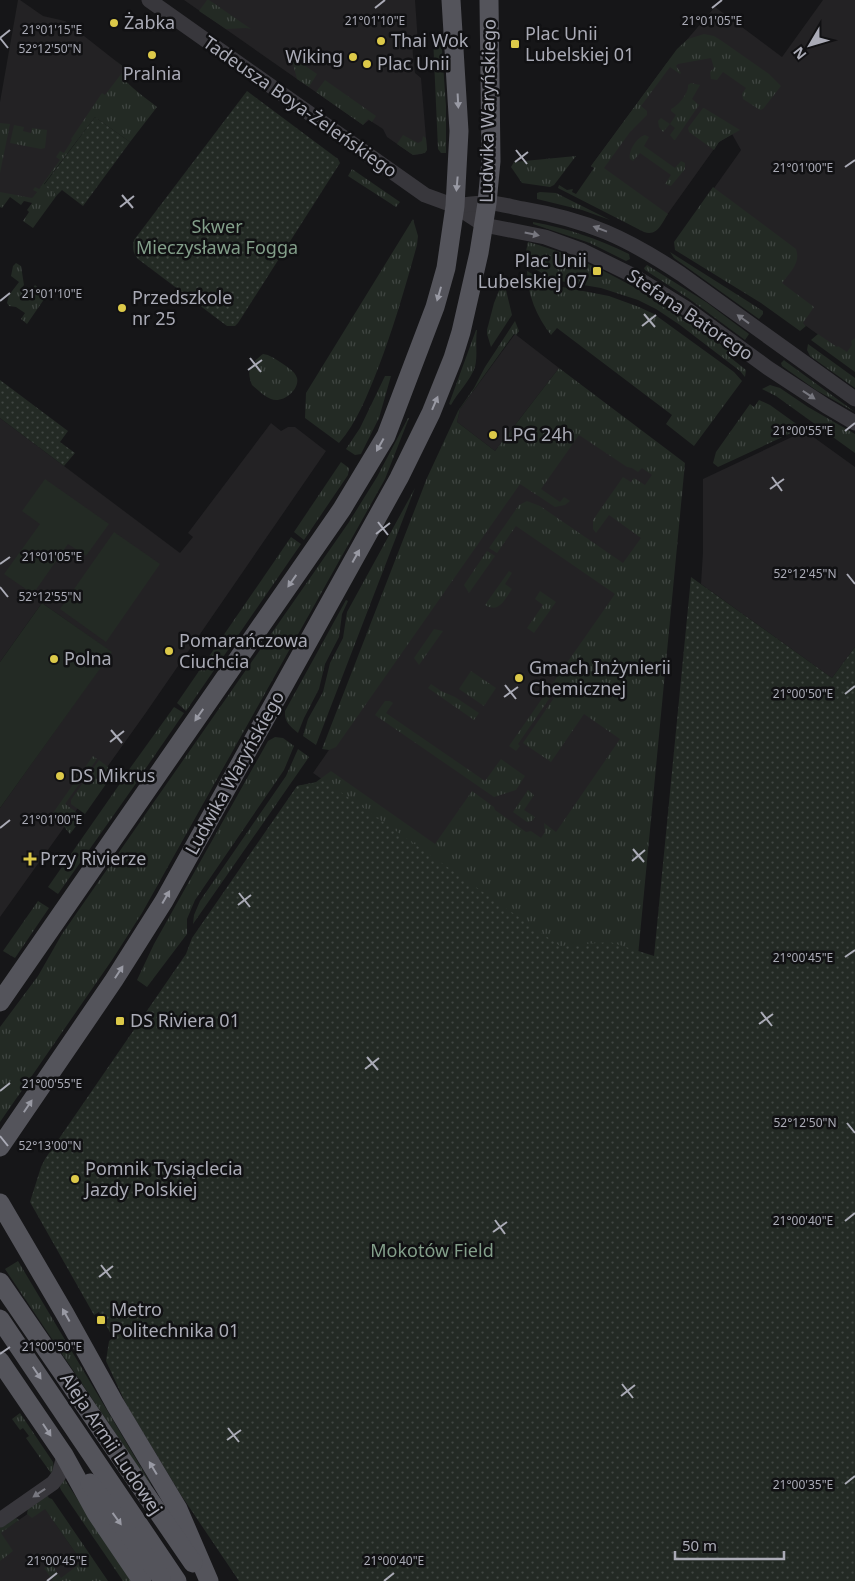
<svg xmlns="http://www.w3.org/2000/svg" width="855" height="1581" viewBox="0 0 855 1581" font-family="'Noto Sans',sans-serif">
	<defs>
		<pattern id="grass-tufts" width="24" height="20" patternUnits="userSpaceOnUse" patternTransform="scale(1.25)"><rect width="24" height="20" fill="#232a24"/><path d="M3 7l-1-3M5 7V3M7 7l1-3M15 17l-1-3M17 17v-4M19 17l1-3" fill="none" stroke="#404642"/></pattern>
		<pattern id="park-dots" width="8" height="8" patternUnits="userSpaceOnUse" patternTransform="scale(1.25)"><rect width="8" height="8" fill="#232a24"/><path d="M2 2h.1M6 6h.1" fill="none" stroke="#404642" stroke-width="1.8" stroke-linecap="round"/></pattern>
	</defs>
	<rect width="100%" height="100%" fill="#161618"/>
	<g fill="#232224">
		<polygon points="18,0 20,0 43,16 65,21 126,69 123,73 124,78 32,199 0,193 0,102"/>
		<polygon points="184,0 415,0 418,43 412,39 413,56 415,73 421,78 427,150 422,154 413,155 387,137 383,129 369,120 363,125"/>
		<polygon points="823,0 855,0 855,361 680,236 739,153 741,150 732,134 719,142 664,219 591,166 666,64 715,7 782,57"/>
		<polygon points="515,334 559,368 495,451 457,422 460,409"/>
		<polygon points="563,411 657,476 610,942 560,946 313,773"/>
		<polygon points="0,418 180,553 193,537 188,533 271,423 281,431 288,427 295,427 326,451 145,714 0,917 0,808 111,652 42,603 0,662"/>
		<polygon points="794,436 812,436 855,467 855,647 832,678 701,584 703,552 703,479"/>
		<polygon points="42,1504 95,1581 0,1581 0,1533"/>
	</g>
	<g fill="url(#grass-tufts)">
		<polygon points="207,0 209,0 251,29 246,28 226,29 199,11"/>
		<path d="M 704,34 L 714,36 L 722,41 L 769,74 L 781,86 L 763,109 L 760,110 L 743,99 L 742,94 L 746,88 L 723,72 L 717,80 L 711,79 L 710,72 L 714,68 L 711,58 L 678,64 L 676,66 L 681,73 L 680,74 L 670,67 L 641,106 L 647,111 L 647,115 L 630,132 L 604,168 L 668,214 C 662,222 658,237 644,232 L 558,188 L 559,185 L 567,190 L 573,189 L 572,192 L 576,194 L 594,168 L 591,166 L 677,49 L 688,39 Z"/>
		<polygon points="441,36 446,106 446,153 441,153 438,149 433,37"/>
		<polygon points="287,53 317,74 309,87 297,79 292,60"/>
		<path d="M 115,60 L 126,69 C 125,71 123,73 123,76 C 125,84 150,101 157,107 L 130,142 L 95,117 L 44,184 L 57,195 L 33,228 L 23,221 L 29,212 L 27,210 L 32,203 L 24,201 L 21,205 L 10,197 L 2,208 L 0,207 L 0,192 L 32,198 L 37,192 L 33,190 L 35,187 L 39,189 L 60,160 L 56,157 L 60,151 L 64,153 L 72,140 L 71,139 L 102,93 L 105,95 L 125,69 Z"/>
		<polygon points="325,80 376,116 372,122 368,119 363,125 316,92"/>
		<path d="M 691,83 L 700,85 L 692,99 L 699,105 L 675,140 L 674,140 L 670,135 L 675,128 L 670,124 L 663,132 L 659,127 L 658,121 L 661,118 L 670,124 L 676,115 L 671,111 L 671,109 C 678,106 689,93 688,85 Z"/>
		<polygon points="703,108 704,108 740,130 719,142 714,150 689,132 688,128"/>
		<polygon points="0,123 10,124 0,173"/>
		<polygon points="14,125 24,127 23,131 31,133 32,128 47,130 45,148 41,149 10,143"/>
		<polygon points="403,135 418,143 422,141 423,136 426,138 427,150 425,153 413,155 397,144"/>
		<path d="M 645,135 L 649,137 L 644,146 L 675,168 L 681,161 L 685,163 L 685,169 L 671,186 L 665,184 L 671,175 L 640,153 L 633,161 L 630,159 C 628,151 637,137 645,135 Z"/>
		<polygon points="576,156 554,185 550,187 522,183 511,167 514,162"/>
		<polygon points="352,169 400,202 396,207 348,176"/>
		<path d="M 713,187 L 796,249 C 801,263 790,272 782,283 L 814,307 L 803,323 L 806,326 L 800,331 L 761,303 L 675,250 L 674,242 Z"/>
		<polygon points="540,192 556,193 610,220 582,210 537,199 537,193"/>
		<path d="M 413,219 L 418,236 L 417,245 C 405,288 393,330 377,371 C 367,396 357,422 339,443 L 305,418 L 306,393 Z"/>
		<path d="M 533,222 C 567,228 598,239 629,254 L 630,259 L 626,261 L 590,243 L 533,224 Z"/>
		<path d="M 528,242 C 605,263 670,307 734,354 L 731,358 L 746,370 L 745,377 L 740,371 L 680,325 L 656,309 L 638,300 L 601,288 L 554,280 L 521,261 L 525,256 Z"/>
		<polygon points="670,252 763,311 763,314 759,319 674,258"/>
		<polygon points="16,263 21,266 24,285 20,290 27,295 35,285 47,295 27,324 21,319 25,313 16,307 9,306 7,303 9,295 19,282 11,276 13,266"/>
		<polygon points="647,265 706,302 749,334 745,340 688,298 645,270 644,268"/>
		<path d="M 527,271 L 552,285 L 609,296 L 639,307 L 654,314 L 734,372 L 742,381 L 694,446 L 666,424 L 672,415 L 557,328 L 551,335 C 537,317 527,294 527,271 Z"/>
		<polygon points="502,283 506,290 512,315 491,347 487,334 487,330 494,303"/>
		<polygon points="515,321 519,331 516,335 514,334 460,409 457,422 495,451 559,368 685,463 633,1008 297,786 316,782 331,771 435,844 472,791 494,807 495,810 526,832 531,831 541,838 545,832 544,823 556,832 620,739 584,714 551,762 523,743 556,695 553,693 518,744 520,746 516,751 509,746 615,594 516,526 497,553 489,548 519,505 527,501 540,506 623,563 641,538 609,515 596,533 593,529 593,520 623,477 631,482 634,478 645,485 652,475 642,468 638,472 632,468 627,467 579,435 541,489 560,502 564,497 570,501 565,505 555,507 520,484 336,747 329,750 322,749 427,478 458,411 474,388 485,367"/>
		<path d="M 476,330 L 477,330 C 475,343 478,355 475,367 C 470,381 458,392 451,405 L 449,404 Z"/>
		<polygon points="818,334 837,347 838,346 847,352 852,345 851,341 855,338 855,372 811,340"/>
		<polygon points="808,344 855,378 855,388 810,356 807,350"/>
		<path d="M 263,354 C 270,355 274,358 280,362 C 286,366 295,371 297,378 C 300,390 282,404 271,399 C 264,396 258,390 252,385 C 246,370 250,364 263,354 Z"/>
		<polygon points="784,360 785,361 855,412 816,390 782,366 781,363"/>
		<polygon points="385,376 391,376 379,418 361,454 355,455 346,449 360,428"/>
		<polygon points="770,385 780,388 808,407 855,434 855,453 776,396 762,389"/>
		<polygon points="759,400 770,405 802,428 718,467 713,463 716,452 750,404 754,407"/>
		<polygon points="408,418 409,418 385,479 142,913 112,960 0,1122 0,1027 38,976 62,934 349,522 377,477"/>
		<polygon points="341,462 349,468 348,475 304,540 294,532"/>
		<polygon points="415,488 316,745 303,736 308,719 323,692 330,663 343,638 347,612"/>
		<polygon points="291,537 301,544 186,711 177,703"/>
		<polygon points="487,551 495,556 469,593 464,585"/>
		<path d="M 509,571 L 512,573 L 505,584 L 512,589 C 505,599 499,614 485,605 Z"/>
		<polygon points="540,591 556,602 534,633 527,628 543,605 535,599"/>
		<path d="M 346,600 L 348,601 L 342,614 L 339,637 L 325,664 L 319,689 L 304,718 L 298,733 C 290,726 284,722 285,711 Z"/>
		<polygon points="434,629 443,631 419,665 414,658"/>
		<polygon points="471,671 496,688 484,706 459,689"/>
		<polygon points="431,684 441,691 455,697 479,713 474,720 428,688"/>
		<polygon points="385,701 390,701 393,703 386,713 485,781 501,759 525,776 516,790 494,797 375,715"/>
		<polygon points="174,707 184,713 139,778 128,771"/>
		<polygon points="275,737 283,738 294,746 284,770 195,900 187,919 187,934 147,987 137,980 154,944 268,741"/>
		<polygon points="298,749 309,757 193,924 194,915 200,901 286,776"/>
		<polygon points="93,756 97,759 65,804 83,817 70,834 53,813"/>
		<polygon points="99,760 112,770 113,774 85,814 71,804 71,800"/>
		<polygon points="126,775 137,782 58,894 48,887"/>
		<polygon points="528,790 534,795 524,810 535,817 532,821 527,822 513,812"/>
		<polygon points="38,901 49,908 15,958 3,951"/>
		<polygon points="18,1261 151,1484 150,1485 5,1269"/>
		<polygon points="20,1413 53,1462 54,1467 53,1476 26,1438 29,1436 23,1428 20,1430 12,1419"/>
		<polygon points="63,1477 131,1581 123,1581 61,1490 59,1485"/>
		<polygon points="47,1495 49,1498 52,1499 108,1581 53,1581 44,1568 51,1563 61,1578 82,1562 45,1509 32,1518 27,1514 28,1508"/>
		<polygon points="16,1518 19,1520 1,1533 13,1551 0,1561 0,1527"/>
	</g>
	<g fill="url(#park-dots)">
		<path d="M 247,91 L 338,159 L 340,163 L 238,323 L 235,326 L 227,326 L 138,259 C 133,253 132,248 134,240 Z"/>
		<polygon points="95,117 130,142 83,206 62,190 57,195 44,185"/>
		<polygon points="0,380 68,431 60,442 75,453 64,466 0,418"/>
		<polygon points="691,577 832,678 855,647 855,1581 239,1581 181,1495 126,1404 106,1361 109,1341 113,1338 99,1312 94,1315 30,1202 41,1167 45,1159 186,954 192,938 297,786 316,783 322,779 560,946 610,942 654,956"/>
	</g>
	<g fill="#232a24">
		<polygon points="45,479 109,524 86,556 68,544 33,594 4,574 40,524 22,511"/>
		<polygon points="114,532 160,564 106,642 60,609"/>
		<polygon points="42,603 112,652 0,808 0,662"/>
	</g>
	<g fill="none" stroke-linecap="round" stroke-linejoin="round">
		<g stroke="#38373c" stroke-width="15">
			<polyline points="149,0 425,195 455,206 484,225 545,237 581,250 632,275 687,309 768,368 826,406 855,423"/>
			<path d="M 455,206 C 465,205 475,203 485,203 C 497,202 511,207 523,209 C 588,220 627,238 681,274 L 855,399"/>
			<polyline points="0,1520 53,1483 59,1475 64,1455"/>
		</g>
		<g stroke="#54545b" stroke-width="19">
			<polyline points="0,1002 342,509 386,436 435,307 446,268 455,206 459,131 451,0"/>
			<polyline points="0,1147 114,980 164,901 399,478 431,413 453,358 461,332 479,253 487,203 491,161 489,0"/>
			<polyline points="0,1203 65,1314 115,1404 178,1509 209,1581"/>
			<polyline points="0,1282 193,1563"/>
			<polyline points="0,1319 177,1581"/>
			<polyline points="0,1361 64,1455 96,1513 142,1581"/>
			<polyline points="90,1483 161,1577"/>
		</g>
	</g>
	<defs><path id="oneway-solid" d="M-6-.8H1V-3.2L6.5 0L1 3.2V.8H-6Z" transform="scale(1.25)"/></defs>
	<g fill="#999aa4">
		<use href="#oneway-solid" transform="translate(458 101) rotate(87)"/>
		<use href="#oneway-solid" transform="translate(457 184) rotate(95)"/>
		<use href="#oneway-solid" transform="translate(439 294) rotate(106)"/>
		<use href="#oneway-solid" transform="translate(435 403) rotate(-67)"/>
		<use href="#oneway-solid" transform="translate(380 445) rotate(119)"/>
		<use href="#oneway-solid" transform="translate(356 556) rotate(-61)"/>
		<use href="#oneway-solid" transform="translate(292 581) rotate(125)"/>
		<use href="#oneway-solid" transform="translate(199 715) rotate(125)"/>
		<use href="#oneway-solid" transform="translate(166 897) rotate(-60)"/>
		<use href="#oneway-solid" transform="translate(119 972) rotate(-57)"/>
		<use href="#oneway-solid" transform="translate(28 1106) rotate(-56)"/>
		<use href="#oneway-solid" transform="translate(66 1315) rotate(-119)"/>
		<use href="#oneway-solid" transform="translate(37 1373) rotate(56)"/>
		<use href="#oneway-solid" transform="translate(47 1430) rotate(57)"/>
		<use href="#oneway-solid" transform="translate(153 1468) rotate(-121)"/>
		<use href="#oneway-solid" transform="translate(117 1519) rotate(54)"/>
	</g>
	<g fill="#77777f">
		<use href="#oneway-solid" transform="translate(600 229) rotate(-159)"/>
		<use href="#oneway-solid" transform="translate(532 234) rotate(12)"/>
		<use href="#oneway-solid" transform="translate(743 319) rotate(-144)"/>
		<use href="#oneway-solid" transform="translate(809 395) rotate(34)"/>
		<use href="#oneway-solid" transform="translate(39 1493) rotate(146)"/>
	</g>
	<path fill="none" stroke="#aaabb6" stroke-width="2" d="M 375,8 L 385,0M 712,8 L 722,0M 0,38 L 10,30M 0,38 L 8,48M 516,150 L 527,164M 515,162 L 528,152M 845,167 L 855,160M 122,195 L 133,208M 120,207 L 134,196M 0,301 L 10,293M 644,314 L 655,327M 642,326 L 656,315M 250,358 L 261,372M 248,370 L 262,360M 845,431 L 855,423M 772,477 L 782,491M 770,489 L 784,479M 378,522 L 388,535M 376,534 L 390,523M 0,564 L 10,557M 847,574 L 855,584M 0,587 L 8,597M 505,685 L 516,699M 845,694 L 855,686M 504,697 L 518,687M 111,730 L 122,743M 110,742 L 124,731M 0,828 L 10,820M 633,849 L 644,862M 632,861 L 645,850M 239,893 L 250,907M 238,905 L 251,895M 845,957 L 855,950M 761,1012 L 772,1026M 759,1024 L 773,1014M 367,1057 L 378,1070M 365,1069 L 379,1058M 0,1091 L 10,1083M 847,1123 L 855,1133M 0,1136 L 8,1146M 495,1220 L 505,1234M 845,1221 L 855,1213M 493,1232 L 507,1222M 101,1265 L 111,1278M 99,1277 L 113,1266M 0,1354 L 10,1347M 622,1384 L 633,1398M 621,1396 L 635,1385M 228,1428 L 239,1442M 227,1440 L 241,1430M 845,1484 L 855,1476M 47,1581 L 57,1573M 384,1581 L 394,1573"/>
	<g fill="#dcc949" stroke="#111113" stroke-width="2">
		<circle cx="114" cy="23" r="5"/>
		<circle cx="381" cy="41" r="5"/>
		<rect x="510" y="39" width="10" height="10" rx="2.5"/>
		<circle cx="152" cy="55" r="5"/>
		<circle cx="353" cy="57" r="5"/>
		<circle cx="367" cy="64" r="5"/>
		<rect x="592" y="266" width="10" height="10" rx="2.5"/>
		<circle cx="122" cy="308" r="5"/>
		<circle cx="493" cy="435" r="5"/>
		<circle cx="169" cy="651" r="5"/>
		<circle cx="54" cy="659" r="5"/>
		<circle cx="519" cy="678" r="5"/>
		<circle cx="60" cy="776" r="5"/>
		<path d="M27.5 851.5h5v5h5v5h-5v5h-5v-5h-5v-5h5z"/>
		<rect x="115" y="1016" width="10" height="10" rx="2.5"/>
		<circle cx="75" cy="1179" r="5"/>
		<rect x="96" y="1315" width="10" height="10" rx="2.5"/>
	</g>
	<g text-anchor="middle" stroke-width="5" stroke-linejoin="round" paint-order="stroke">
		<g font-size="18" fill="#aaabb6" stroke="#111113" text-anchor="start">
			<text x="124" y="29">Żabka</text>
			<text x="525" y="40">Plac Unii<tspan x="525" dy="21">Lubelskiej 01</tspan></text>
			<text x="391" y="47">Thai Wok</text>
			<text x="343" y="63" text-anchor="end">Wiking</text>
			<text x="377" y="70">Plac Unii</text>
			<text x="152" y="80" text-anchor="middle">Pralnia</text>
			<text x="587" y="267" text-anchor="end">Plac Unii<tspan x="587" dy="21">Lubelskiej 07</tspan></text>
			<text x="132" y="304">Przedszkole<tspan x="132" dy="21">nr 25</tspan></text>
			<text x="503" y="441">LPG 24h</text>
			<text x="179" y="647">Pomarańczowa<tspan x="179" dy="21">Ciuchcia</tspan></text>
			<text x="64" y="665">Polna</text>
			<text x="529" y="674">Gmach Inżynierii<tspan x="529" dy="21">Chemicznej</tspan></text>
			<text x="70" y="782">DS Mikrus</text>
			<text x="40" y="865">Przy Rivierze</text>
			<text x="130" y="1027">DS Riviera 01</text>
			<text x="85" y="1175">Pomnik Tysiąclecia<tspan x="85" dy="21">Jazdy Polskiej</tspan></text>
			<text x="111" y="1316">Metro<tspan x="111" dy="21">Politechnika 01</tspan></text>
		</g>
		<g font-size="18" fill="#aaabb6" stroke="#111113">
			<text transform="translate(300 107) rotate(35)" y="6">Tadeusza Boya-Żeleńskiego</text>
			<text transform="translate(488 111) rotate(-89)" y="6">Ludwika Waryńskiego</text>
			<text transform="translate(690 315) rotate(34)" y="6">Stefana Batorego</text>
			<text transform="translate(235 773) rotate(-61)" y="6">Ludwika Waryńskiego</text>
			<text transform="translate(111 1444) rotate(56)" y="6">Aleja Armii Ludowej</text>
		</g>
		<g font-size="18" fill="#839f8a" stroke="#111113">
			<text x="217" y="233">Skwer<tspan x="217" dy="21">Mieczysława Fogga</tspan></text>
			<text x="432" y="1257">Mokotów Field</text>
		</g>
	</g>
	<g font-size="12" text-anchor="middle" fill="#aaabb6" stroke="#111113" stroke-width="5" stroke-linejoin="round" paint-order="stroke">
		<text x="375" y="25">21°01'10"E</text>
		<text x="712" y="25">21°01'05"E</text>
		<text x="52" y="34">21°01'15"E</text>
		<text x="50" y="53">52°12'50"N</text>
		<text x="803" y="172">21°01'00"E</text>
		<text x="52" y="298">21°01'10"E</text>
		<text x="803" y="435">21°00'55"E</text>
		<text x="52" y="561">21°01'05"E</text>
		<text x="805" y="578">52°12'45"N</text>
		<text x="50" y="601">52°12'55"N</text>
		<text x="803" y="698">21°00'50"E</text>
		<text x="52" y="824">21°01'00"E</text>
		<text x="803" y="962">21°00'45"E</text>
		<text x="52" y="1088">21°00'55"E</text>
		<text x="805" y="1127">52°12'50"N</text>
		<text x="50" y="1150">52°13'00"N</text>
		<text x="803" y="1225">21°00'40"E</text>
		<text x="52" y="1351">21°00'50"E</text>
		<text x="803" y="1489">21°00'35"E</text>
		<text x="57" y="1565">21°00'45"E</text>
		<text x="394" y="1565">21°00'40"E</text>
	</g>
	<g transform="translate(810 45) rotate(232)" stroke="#111113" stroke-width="4" paint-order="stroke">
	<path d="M0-4L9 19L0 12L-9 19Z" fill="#aaabb6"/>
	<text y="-8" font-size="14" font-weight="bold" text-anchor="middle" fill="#aaabb6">N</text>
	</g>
	<path d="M675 1551v8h109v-8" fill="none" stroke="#aaabb6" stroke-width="2.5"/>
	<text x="682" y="1551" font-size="15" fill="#aaabb6" stroke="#111113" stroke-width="4" paint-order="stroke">50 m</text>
</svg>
